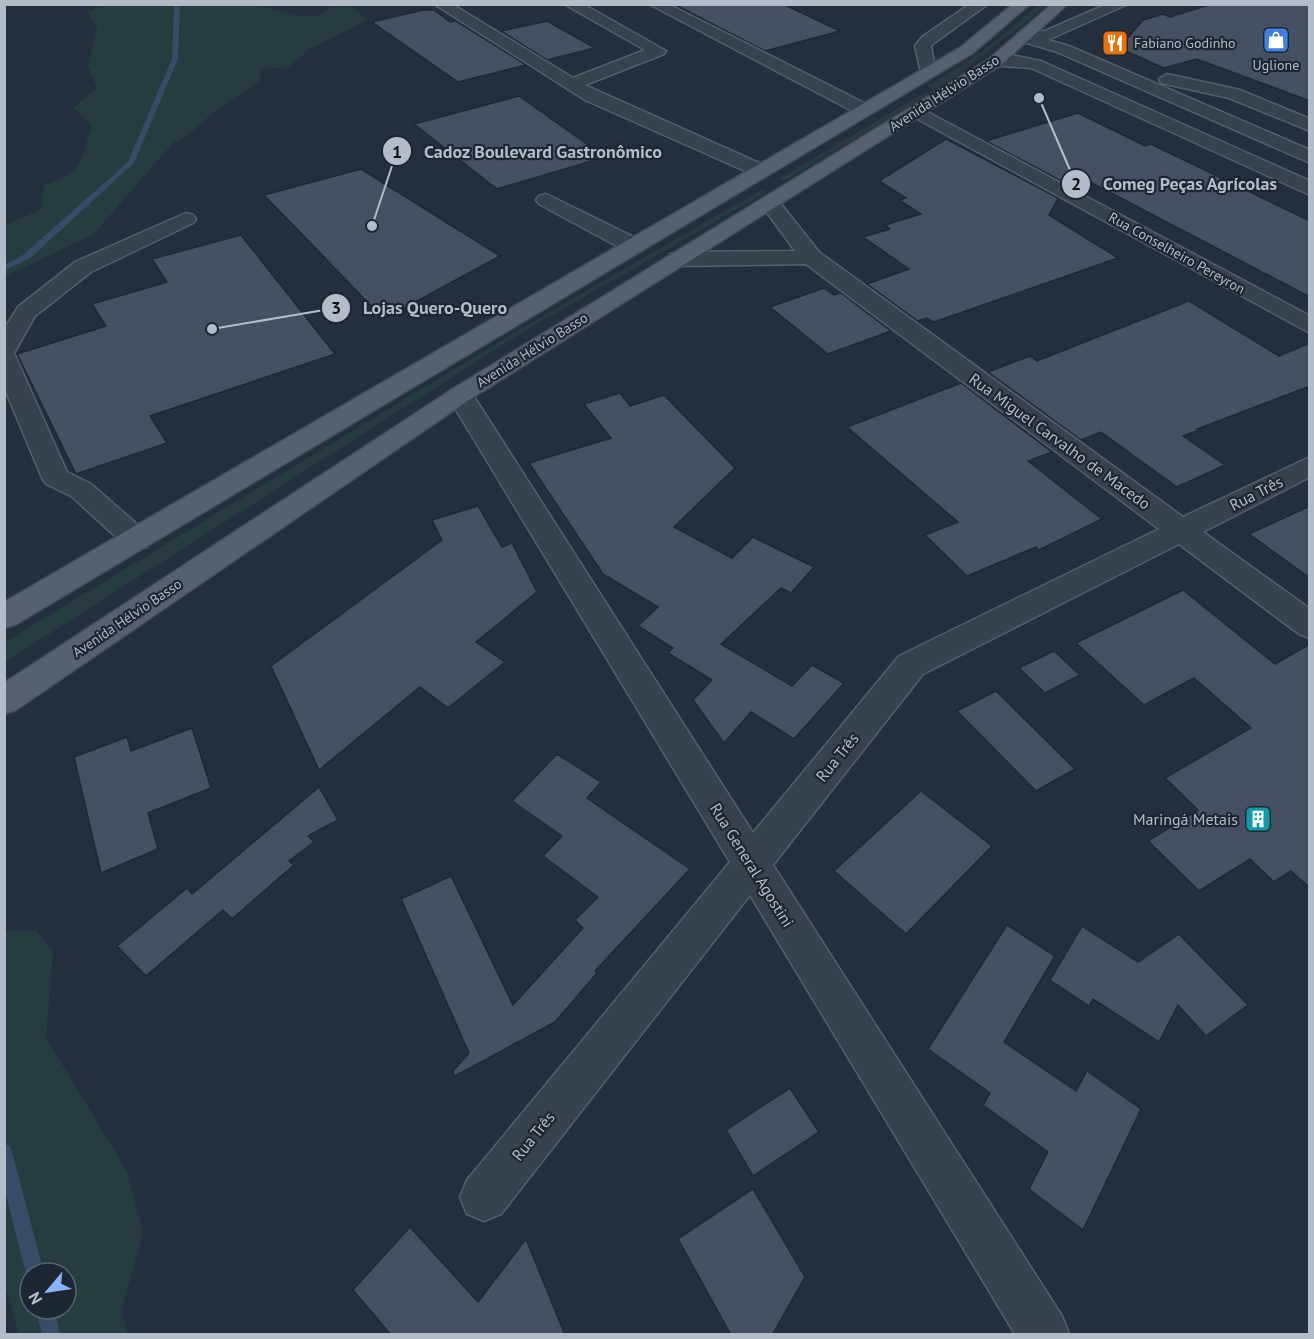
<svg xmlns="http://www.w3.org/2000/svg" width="1314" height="1339" viewBox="0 0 1314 1339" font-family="'PT Sans',sans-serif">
	<rect width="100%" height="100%" fill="#242f3e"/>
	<g fill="#263c3f" fill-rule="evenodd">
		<path d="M 1039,4 L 1047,5 L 939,90 L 926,87 C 967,64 1004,36 1039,4 Z"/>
		<path d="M 101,5 L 257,5 L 297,16 L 316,16 L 332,7 L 349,5 L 368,20 L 311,48 L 286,69 L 266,67 L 261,71 L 258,82 L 212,114 L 188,135 L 173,143 L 93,235 L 5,276 L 5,225 L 41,210 L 44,185 C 85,172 79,163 92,126 L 73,108 L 97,88 L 88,66 L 97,26 L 88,13 Z"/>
		<polygon points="924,93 929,94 784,181 779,179"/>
		<polygon points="761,190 767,192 523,332 5,662 5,642 517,331"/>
		<path d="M 5,931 L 36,931 L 53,951 L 46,1038 L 127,1171 L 143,1233 L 121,1313 L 128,1334 L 19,1334 L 4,1281 ZM 30,1273 L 66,1273 L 66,1309 L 30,1309 Z"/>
	</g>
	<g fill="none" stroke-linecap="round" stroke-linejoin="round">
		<g fill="#394c67" fill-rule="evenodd">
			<polygon points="174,4 180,4 178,59 134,163 29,259 4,270 4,265 23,255 128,162 172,59"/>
			<polygon points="4,1144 10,1146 12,1152 44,1273 30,1273 30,1280 26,1273 4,1187"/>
			<polygon points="36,1309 54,1309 60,1334 42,1334"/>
		</g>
	</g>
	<g fill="#455162" stroke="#1f2835" stroke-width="1.5">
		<polygon points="674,4 783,4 840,31 765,51"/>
		<polygon points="1212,4 1310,4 1310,101 1197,59 1164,68 1119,48 1143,20 1163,14 1170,17"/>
		<polygon points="423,10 434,10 450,22 456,21 526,65 458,82 372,22"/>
		<polygon points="547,21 595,48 547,60 501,31"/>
		<polygon points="519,96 605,157 497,189 414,124"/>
		<polygon points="1078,113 1145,146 1151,144 1310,221 1310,297 1073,173 1067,184 986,141"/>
		<polygon points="946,139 1058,198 1049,215 1118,258 934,322 927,318 918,321 867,284 909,269 863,237 890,229 885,225 921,214 899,200 906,198 879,181"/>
		<polygon points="361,169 441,219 500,256 384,319 264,195"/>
		<polygon points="241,235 335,354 150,416 167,443 76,474 17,354 106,326 92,304 167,282 152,259"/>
		<polygon points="824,288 834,295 841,293 891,331 828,354 770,307"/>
		<polygon points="1189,301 1279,356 1310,343 1310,386 1197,429 1199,430 1183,436 1225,465 1177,487 1101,432 1081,440 988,372 1030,356 1037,361"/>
		<polygon points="961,383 1052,452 1028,461 1102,519 1039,550 1036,547 967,576 925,535 958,522 847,427"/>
		<polygon points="620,393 630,406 664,395 735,468 674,527 732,558 753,537 814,567 791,593 781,588 721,644 792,686 812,665 844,683 794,739 751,712 724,743 693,700 712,680 668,653 673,648 638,626 658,607 603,574 529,463 611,438 584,404"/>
		<polygon points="478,506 502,547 512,543 537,592 476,642 505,662 448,708 420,687 319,770 271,666 442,540 432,520"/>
		<polygon points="1310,506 1310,578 1249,534"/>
		<polygon points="1183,590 1275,664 1310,644 1310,888 1291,871 1274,882 1250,859 1199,891 1148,841 1198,810 1165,778 1251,728 1194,678 1144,705 1076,643"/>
		<polygon points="1054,651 1080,675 1045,693 1019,668"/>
		<polygon points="996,691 1075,769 1036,791 957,711"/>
		<polygon points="192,728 211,788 148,813 158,849 101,873 74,757 127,737 131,751"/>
		<polygon points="557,754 601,782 587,798 690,869 595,971 597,973 555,1022 455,1076 452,1072 469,1053 401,899 451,876 513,1005 583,928 575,920 598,897 543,856 562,836 512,801"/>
		<polygon points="319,787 338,820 308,836 314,842 289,861 294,865 232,919 223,910 146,976 117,946 187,888 192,894"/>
		<polygon points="921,791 992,846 906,934 834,871"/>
		<polygon points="1007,925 1055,956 1004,1042 1076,1091 1087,1071 1141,1109 1083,1230 1029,1189 1048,1152 983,1105 990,1093 928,1049"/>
		<polygon points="1082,926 1138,962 1179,934 1248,1005 1206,1036 1178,1005 1159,1042 1093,999 1089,1006 1050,980"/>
		<polygon points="790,1088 819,1132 753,1176 726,1130"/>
		<polygon points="753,1189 805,1277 772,1335 731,1335 678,1239"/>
		<polygon points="410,1227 478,1302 526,1239 565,1335 391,1335 353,1290"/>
	</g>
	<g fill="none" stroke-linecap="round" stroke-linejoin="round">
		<defs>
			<g id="minor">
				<polygon points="434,4 452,4 573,78 645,50 564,4 583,4 666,51 664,54 585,85 768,167 771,171 768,175 754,175 585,100"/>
				<polygon points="649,4 668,4 870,106 873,110 864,115 858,114"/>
				<polygon points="970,4 988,4 934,43 931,46 936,73 928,78 922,77 915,46 922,37"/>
				<polygon points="1107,4 1128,4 1048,40 1069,46 1310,150 1310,163 1057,52 1017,40 1015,37 1023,32 1045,31"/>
				<path d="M 1011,55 L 1041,61 L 1310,181 L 1310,195 L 1031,68 C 1020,66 993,68 987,62 L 989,59 Z"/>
				<polygon points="1167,74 1240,90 1310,119 1310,131 1229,98 1161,83 1159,79"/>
				<polygon points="918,107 1310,316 1310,333 912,116 909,112 912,108"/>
				<polygon points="546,194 642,241 645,246 642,251 626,251 539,204 536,200 539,196"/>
				<polygon points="770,197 777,199 819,252 1183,517 1310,457 1310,477 1203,532 1310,609 1310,638 1299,634 1179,544 923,674 773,865 1062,1316 1069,1334 1015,1334 750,895 501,1214 484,1221 467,1214 460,1197 467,1180 730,862 447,395 451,390 460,387 469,390 473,395 753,833 899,656 1159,529 806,264 678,266 670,264 667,259 670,254 678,252 795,251 760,203 763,199"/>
				<polygon points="186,213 193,215 196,219 193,223 91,272 35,316 14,353 67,472 91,484 147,533 152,540 147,547 137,550 127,547 71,496 46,484 42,478 4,387 4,329 18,307 75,262"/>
			</g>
			<g id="major">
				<polygon points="1013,4 1030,4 973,53 15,625 4,628 4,602 961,47"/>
				<polygon points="1052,4 1068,4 1001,65 469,400 16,710 4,714 4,683 451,390 989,59"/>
			</g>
		</defs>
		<use href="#minor" stroke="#565f6c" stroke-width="3"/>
		<use href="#major" stroke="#414a57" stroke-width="3"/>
		<use href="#minor" fill="#38414e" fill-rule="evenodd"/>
		<use href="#major" fill="#56606e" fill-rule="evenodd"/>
	</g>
	<defs>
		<symbol id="shop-square" viewBox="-11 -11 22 22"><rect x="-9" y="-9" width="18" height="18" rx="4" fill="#3f7fe0" stroke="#1d2633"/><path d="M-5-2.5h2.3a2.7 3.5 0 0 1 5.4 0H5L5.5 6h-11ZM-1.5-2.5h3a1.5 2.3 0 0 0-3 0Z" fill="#fff"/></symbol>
		<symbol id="restaurant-square" viewBox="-11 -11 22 22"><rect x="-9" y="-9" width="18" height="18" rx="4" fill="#e8710a" stroke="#1d2633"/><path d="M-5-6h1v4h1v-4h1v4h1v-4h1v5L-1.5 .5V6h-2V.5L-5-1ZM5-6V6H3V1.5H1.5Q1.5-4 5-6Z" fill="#fff"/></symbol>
		<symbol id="building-square" viewBox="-11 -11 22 22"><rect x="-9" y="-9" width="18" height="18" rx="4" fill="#0f9aa8" stroke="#1d2633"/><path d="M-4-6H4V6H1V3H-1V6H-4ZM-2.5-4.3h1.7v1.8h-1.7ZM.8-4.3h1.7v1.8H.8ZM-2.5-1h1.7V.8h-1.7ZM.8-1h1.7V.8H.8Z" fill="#fff"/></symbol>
	</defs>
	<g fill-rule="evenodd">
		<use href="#shop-square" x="1261" y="25" width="30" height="30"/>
		<use href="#restaurant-square" x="1100" y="28" width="30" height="30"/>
		<use href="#building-square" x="1243" y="804" width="30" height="30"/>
	</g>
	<g text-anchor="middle" stroke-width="4.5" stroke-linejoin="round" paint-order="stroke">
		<g font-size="14" fill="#b4bcc9" stroke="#1d2633" text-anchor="start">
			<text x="1134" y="48">Fabiano Godinho</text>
			<text x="1276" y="70" text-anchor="middle">Uglione</text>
		</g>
		<g font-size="14" fill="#b4bcc9" stroke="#1d2633">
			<text transform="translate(944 93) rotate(-33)" y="5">Avenida Hélvio Basso</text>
			<text transform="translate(1177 253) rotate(29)" y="5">Rua Conselheiro Pereyron</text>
			<text transform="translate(532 350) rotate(-32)" y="5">Avenida Hélvio Basso</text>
			<text transform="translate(127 618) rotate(-34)" y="5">Avenida Hélvio Basso</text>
		</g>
		<g font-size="16" fill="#b4bcc9" stroke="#1d2633">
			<text transform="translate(1060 441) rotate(36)" y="6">Rua Miguel Carvalho de Macedo</text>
			<text transform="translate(1256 493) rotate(-27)" y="6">Rua Três</text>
			<text transform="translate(837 757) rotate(-51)" y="6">Rua Três</text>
			<text transform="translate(752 865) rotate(58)" y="6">Rua General Agostini</text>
			<text transform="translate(533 1136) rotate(-51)" y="6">Rua Três</text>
		</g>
		<g font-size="16" fill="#b4bcc9" stroke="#1d2633" text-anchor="end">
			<text x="1238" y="825">Maringá Metais</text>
		</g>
	</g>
	<path fill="none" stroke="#b4bcc9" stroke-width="2" d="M372 226L397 151M1039 98L1076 184M212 329L336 308"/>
	<g fill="#b4bcc9" stroke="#1d2633" stroke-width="2">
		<circle cx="372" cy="226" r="6"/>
		<circle cx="1039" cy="98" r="6"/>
		<circle cx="212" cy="329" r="6"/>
		<circle cx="397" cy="151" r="15"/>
		<circle cx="1076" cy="184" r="15"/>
		<circle cx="336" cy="308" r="15"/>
	</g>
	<g font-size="18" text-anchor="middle" font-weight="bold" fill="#111">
		<text x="397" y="158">1</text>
		<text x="1076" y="190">2</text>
		<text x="336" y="314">3</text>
	</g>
	<g font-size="18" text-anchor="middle" font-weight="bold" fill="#b4bcc9" stroke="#1d2633" stroke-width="4.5" stroke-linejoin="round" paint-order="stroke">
		<text x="543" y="158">Cadoz Boulevard Gastronômico</text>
		<text x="1190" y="190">Comeg Peças Agrícolas</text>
		<text x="435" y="314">Lojas Quero-Quero</text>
	</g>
	<rect width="1314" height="1339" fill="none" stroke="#b4bcc9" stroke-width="12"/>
	<g transform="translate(48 1291) rotate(241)"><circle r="28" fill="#1d2633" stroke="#59626f" stroke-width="1.5"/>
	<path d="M0-4.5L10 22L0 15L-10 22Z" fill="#8ab4f8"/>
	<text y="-9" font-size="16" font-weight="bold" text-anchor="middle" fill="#b4bcc9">N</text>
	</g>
</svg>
